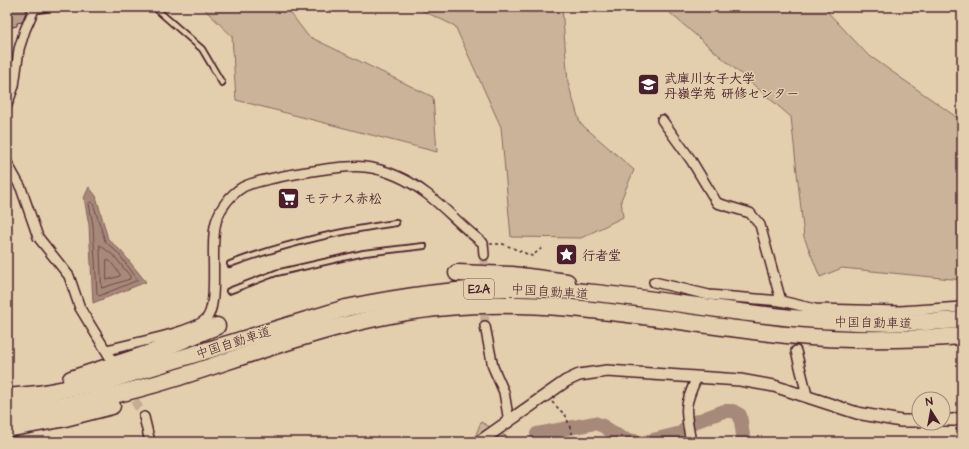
<svg xmlns="http://www.w3.org/2000/svg" width="969" height="449" viewBox="0 0 969 449" font-family="'Architects Daughter','Klee One',sans-serif">
	<rect width="100%" height="100%" fill="#e3cfad"/>
	<filter id="ink" filterUnits="userSpaceOnUse"><feTurbulence type="fractalNoise" baseFrequency=".025" numOctaves="2"/><feDisplacementMap in="SourceGraphic" scale="8" xChannelSelector="R" yChannelSelector="G"/><feConvolveMatrix kernelMatrix="1 2 1 2 8 2 1 2 1" color-interpolation-filters="sRGB"/></filter>
	<g filter="url(#ink)">
		<g fill="#cab398" stroke="#8a6962">
			<polygon points="202,7 286,7 308,36 433,97 437,152 236,100 232,36"/>
			<polygon points="415,7 562,7 568,83 580,123 634,170 621,200 623,217 581,238 511,237 501,127 455,26"/>
			<polygon points="663,7 823,7 867,54 962,121 962,280 842,268 820,277 804,237 791,117"/>
			<polygon points="481,422 517,442 473,442"/>
		</g>
		<polygon fill="#a78979" stroke="#825f5a" points="89,187 96,196 108,239 121,251 146,282 93,303 89,225 84,198"/>
		<g fill="none" stroke-linecap="round" stroke-linejoin="round">
			<g stroke="#6f494a" stroke-width="1">
				<polygon points="91,202 93,203 105,241 118,253 138,280 99,296 97,294 93,225 89,204"/>
				<polygon points="100,245 115,257 130,276 130,279 102,288"/>
				<polygon points="107,260 110,261 120,274 120,276 107,280"/>
			</g>
			<g stroke="#a78979" stroke-width="14">
				<polyline points="537,434 595,423 603,426 623,439 639,442"/>
				<polyline points="645,442 681,433 692,423 724,411 733,411 740,415 744,442"/>
			</g>
		</g>
		<polygon fill="#b89e89" stroke="#4a1f2b" points="7,7 25,7 26,12 22,22 17,23 17,26 7,28"/>
		<g fill="none" stroke-linecap="round" stroke-linejoin="round">
			<g stroke="#c4ac93" stroke-width="9" stroke-dasharray="9 4.5" stroke-linecap="butt">
				<polyline points="484,255 484,278"/>
				<polyline points="484,301 485,326"/>
				<polyline points="781,301 796,351"/>
				<polyline points="128,389 144,417"/>
			</g>
			<defs>
				<g id="service">
					<polyline points="154,7 202,49 222,83"/>
					<polyline points="35,9 39,10 55,7"/>
					<path d="M 230,264 C 284,244 338,231 396,223"/>
					<polyline points="229,291 276,273 364,253 424,246"/>
				</g>
				<g id="minor">
					<polyline points="7,105 14,86 19,49 25,30 35,7"/>
					<polyline points="662,120 691,160 717,203 750,213 760,225 781,301"/>
					<polyline points="7,163 21,188 38,237 69,276 80,308 111,359"/>
					<polyline points="654,282 709,295 781,301 815,309 900,311 962,307"/>
					<polyline points="485,326 493,367 504,392 509,422"/>
					<path d="M 107,350 C 129,344 190,333 205,320 C 221,307 208,241 217,219 C 221,207 231,194 243,187 C 261,178 345,164 365,167 C 375,168 388,172 397,176 C 432,191 454,221 483,243 L 484,255"/>
					<polyline points="796,351 807,395"/>
					<polyline points="144,417 150,442"/>
					<path d="M 691,442 C 685,409 683,408 697,377"/>
				</g>
				<g id="tertiary">
					<polyline points="943,420 954,420 962,417"/>
					<polyline points="479,442 566,381 579,375 607,371 740,380 774,386 857,413 901,421 919,421"/>
				</g>
				<g id="motorway">
					<polyline points="457,273 512,275 567,282"/>
					<polyline points="71,379 156,351 217,326"/>
					<path d="M 7,397 L 38,394 L 103,382 L 346,308 C 399,297 452,289 507,288 C 590,288 674,304 757,314 C 825,323 893,325 962,320"/>
					<path d="M 7,413 C 66,407 122,395 179,377 C 267,349 354,315 447,307 C 561,297 673,323 787,335 C 845,341 904,340 962,336"/>
					<polyline points="7,429 61,419 112,406"/>
				</g>
			</defs>
			<use href="#service" stroke="#4a1f2b" stroke-width="8"/>
			<use href="#minor" stroke="#4a1f2b" stroke-width="12"/>
			<use href="#tertiary" stroke="#4a1f2b" stroke-width="14"/>
			<use href="#motorway" stroke="#4a1f2b" stroke-width="19"/>
			<g stroke="#4a1f2b" stroke-width="1.5" stroke-dasharray="3 3" stroke-linecap="butt">
				<polyline points="490,244 503,244 532,256 542,248"/>
				<polyline points="552,402 566,416 573,436 579,442"/>
				<polyline points="956,428 960,442"/>
			</g>
			<use href="#service" stroke="#e3cfad" stroke-width="4.5"/>
			<use href="#minor" stroke="#e3cfad" stroke-width="9"/>
			<use href="#tertiary" stroke="#e3cfad" stroke-width="11"/>
			<use href="#motorway" stroke="#e3cfad" stroke-width="16"/>
		</g>
	</g>
	<defs>
		<symbol id="university-square" viewBox="-11 -11 22 22"><rect x="-9" y="-9" width="18" height="18" rx="4" fill="#4a1f2b" stroke="#e3cfad"/><path d="M0-5L7-2L0 1L-7-2ZM-4 1L0 2.5L4 1V4Q0 6-4 4Z" fill="#fff"/></symbol>
		<symbol id="supermarket-square" viewBox="-11 -11 22 22"><rect x="-9" y="-9" width="18" height="18" rx="4" fill="#4a1f2b" stroke="#e3cfad"/><path d="M-6-5.5h2.5l.6 2H6L4.5 2H-2.5L-4.4-4H-6ZM-1.5 3.2a1.3 1.3 0 1 0 .1 0ZM3 3.2a1.3 1.3 0 1 0 .1 0Z" fill="#fff"/></symbol>
		<symbol id="sight-square" viewBox="-11 -11 22 22"><rect x="-9" y="-9" width="18" height="18" rx="4" fill="#4a1f2b" stroke="#e3cfad"/><path d="M0-6L1.8-2.2L6-1.7L2.9 1.2L3.7 5.4L0 3.3L-3.7 5.4L-2.9 1.2L-6-1.7L-1.8-2.2Z" fill="#fff"/></symbol>
	</defs>
	<g fill-rule="evenodd">
		<use href="#university-square" x="636" y="72" width="25" height="25"/>
		<use href="#supermarket-square" x="276" y="186" width="25" height="25"/>
		<use href="#sight-square" x="554" y="242" width="25" height="25"/>
	</g>
	<g text-anchor="middle" stroke-width="3" stroke-linejoin="round" paint-order="stroke">
		<rect fill="#e3cfad" stroke="#785452" stroke-width="1" x="464" y="279" width="30" height="20" rx="3"/>
		<g font-size="12" font-weight="bold" fill="#4a1f2b">
			<text x="479" y="293">E2A</text>
		</g>
		<g font-size="13" font-weight="bold" fill="#4a1f2b" stroke="#e3cfad" text-anchor="start">
			<text x="664" y="83">武庫川女子大学<tspan x="664" dy="15">丹嶺学苑 研修センター</tspan></text>
			<text x="304" y="203">モテナス赤松</text>
			<text x="582" y="260">行者堂</text>
		</g>
		<g font-size="13" fill="#4a1f2b" stroke="#e3cfad">
			<text transform="translate(550 291) rotate(4)" y="5">中国自動車道</text>
			<text transform="translate(873 322) rotate(1)" y="5">中国自動車道</text>
			<text transform="translate(233 342) rotate(-18)" y="5">中国自動車道</text>
		</g>
	</g>
	<rect width="969" height="449" fill="none" stroke="#e3cfad" stroke-width="24"/>
	<rect x="12" y="12" width="945" height="425" fill="none" stroke="#4a1f2b" stroke-width="1.5" filter="url(#ink)"/>
	<g transform="translate(931 411) rotate(349)"><circle r="19" fill="#e3cfad" stroke="#a68979"/>
	<path d="M0-3L7 15L0 10L-7 15Z" fill="#4a1f2b"/>
	<text y="-6" font-size="11" font-weight="bold" text-anchor="middle" fill="#4a1f2b">N</text>
	</g>
</svg>
